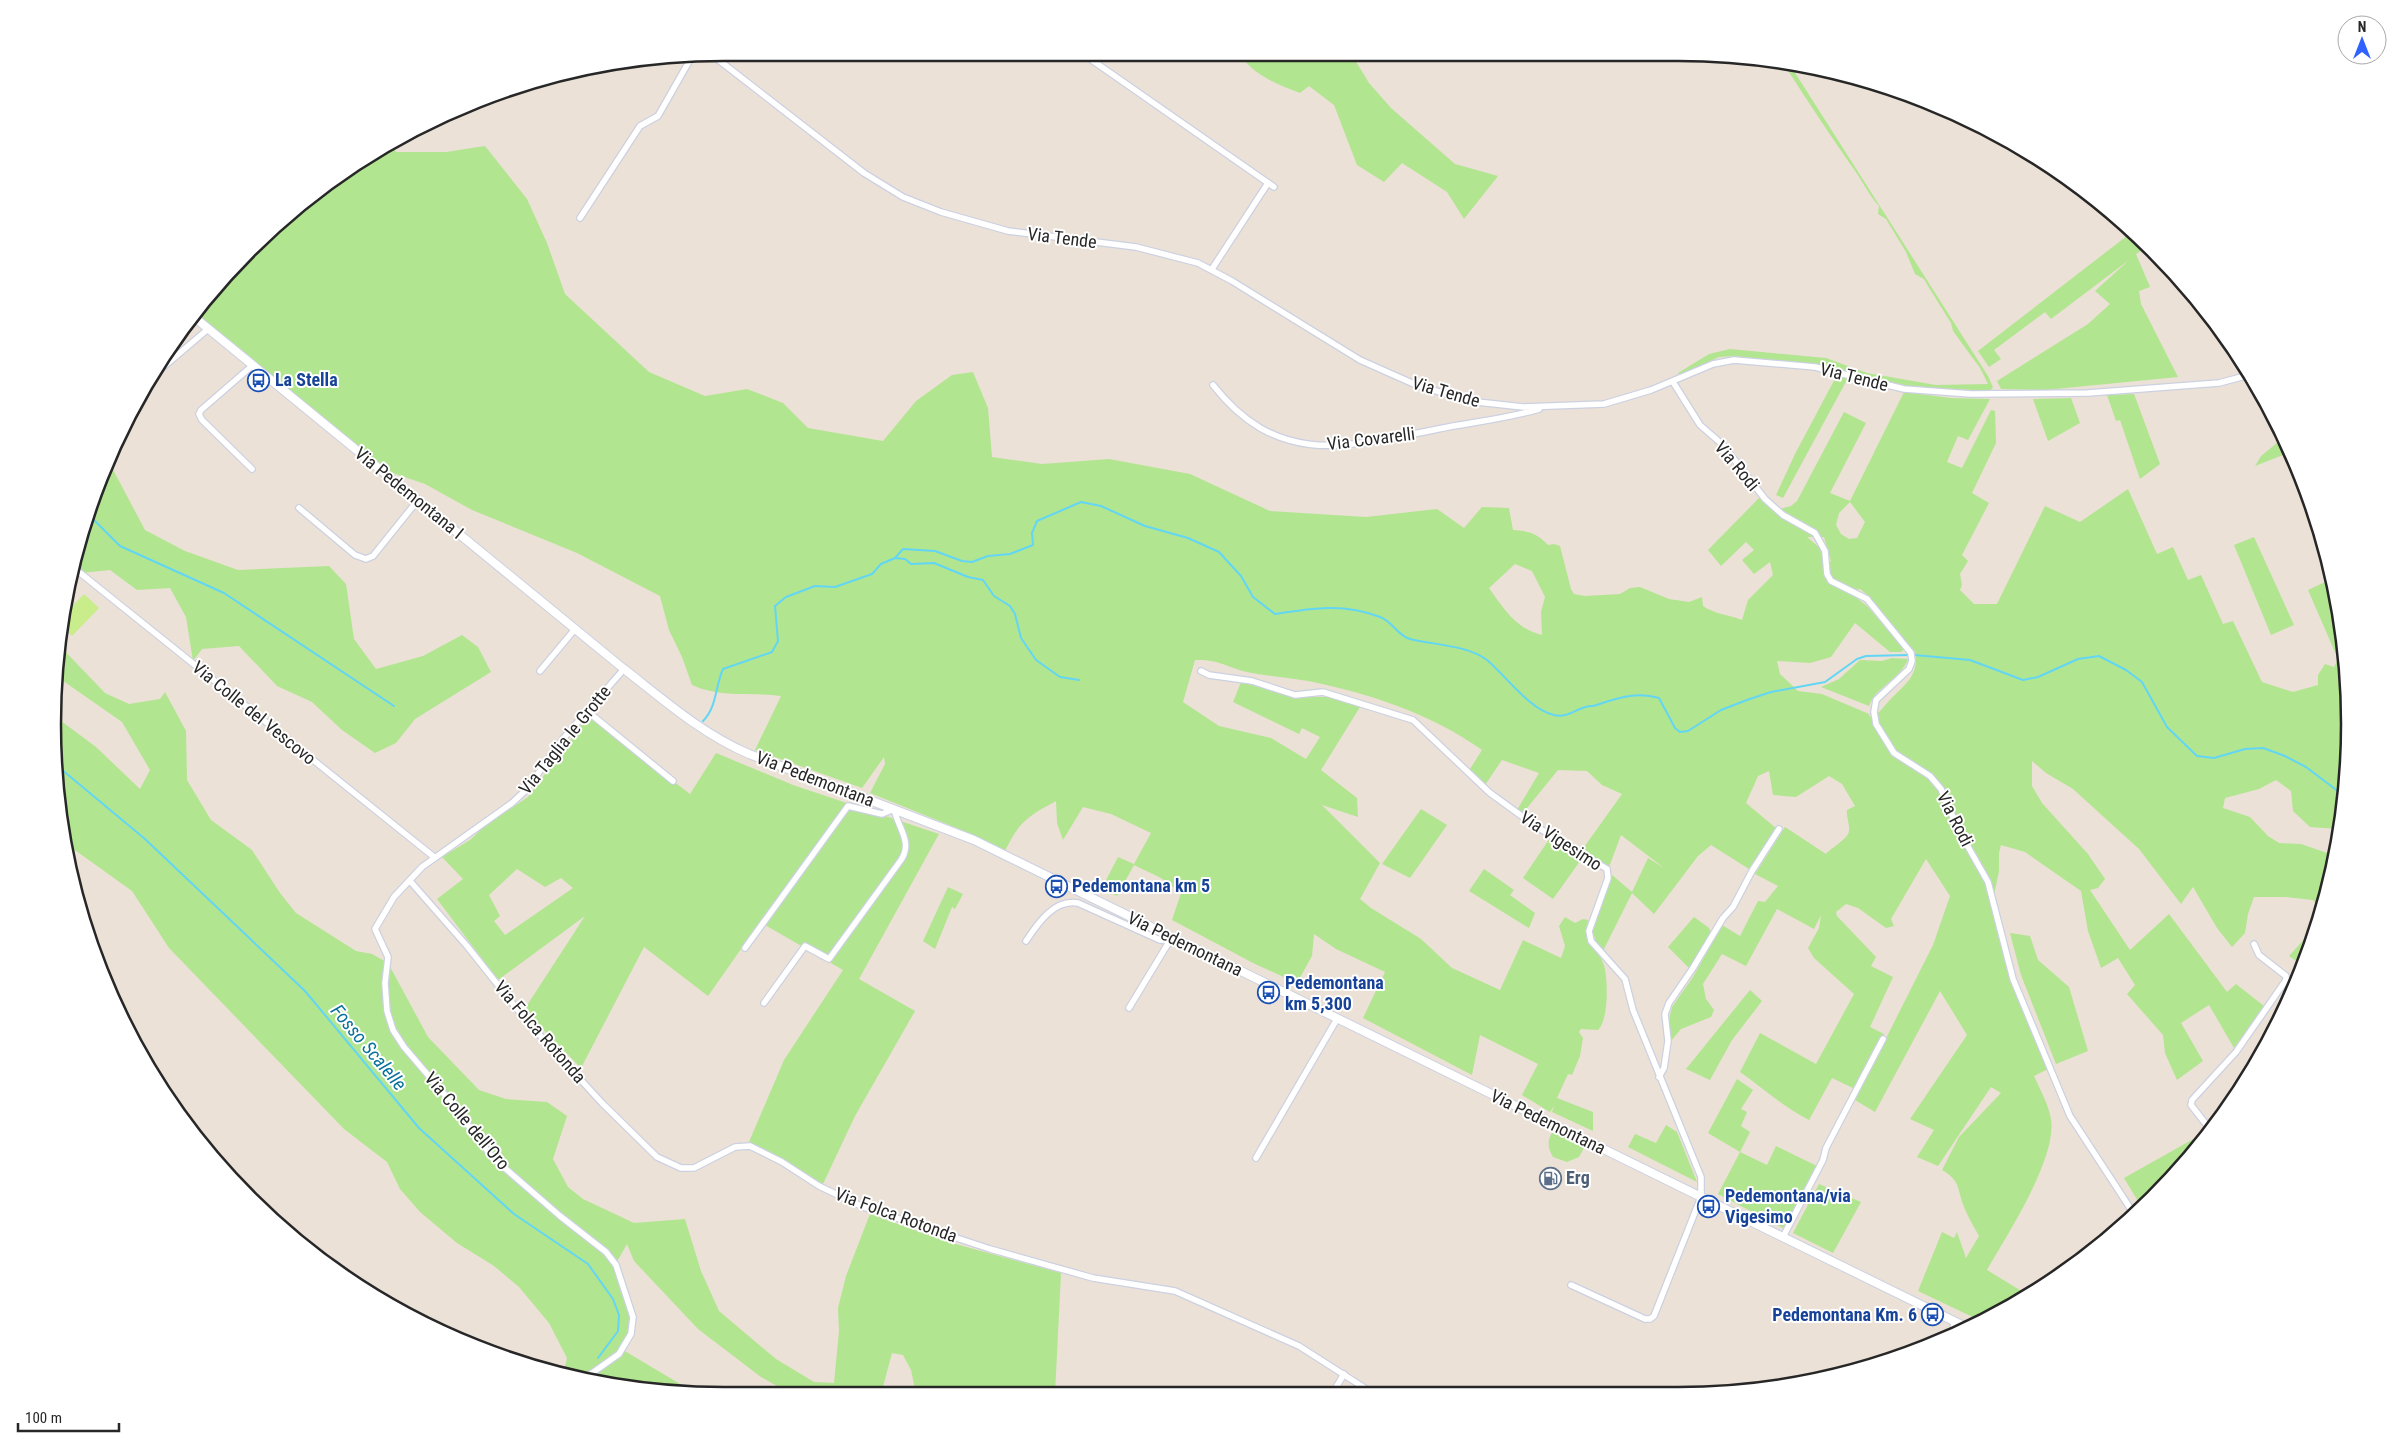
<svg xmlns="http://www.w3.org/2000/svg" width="2402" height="1448" viewBox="0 0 2402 1448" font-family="'Roboto Condensed',sans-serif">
	<rect width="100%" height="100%" fill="#ebe1d7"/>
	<g fill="#b2e58f" fill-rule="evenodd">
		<path d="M 1352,55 L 1369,83 L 1391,108 L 1455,164 L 1498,176 L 1464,219 L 1447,192 L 1402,163 L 1384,182 L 1357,165 L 1334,105 L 1309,86 L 1300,93 C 1277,84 1255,76 1241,56 Z"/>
		<path d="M 1785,66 L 1792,68 L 1988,376 L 1993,387 L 1990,391 L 1906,386 L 1822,365 L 1734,356 L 1719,357 L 1680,375 L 1678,373 L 1709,354 L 1730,349 L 1826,358 L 1867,373 L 1936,385 L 1988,384 L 1980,368 L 1953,331 L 1951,323 L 1928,286 L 1924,279 L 1915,274 L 1906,252 L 1886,219 L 1878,214 L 1879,206 C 1868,194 1862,180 1853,168 C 1830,135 1807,100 1785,66 Z"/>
		<path d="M 391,144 L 396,152 L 446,152 L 485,146 L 527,199 L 547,243 L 565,294 L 649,372 L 705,396 L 747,389 L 783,403 L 808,428 L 883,441 L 916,401 L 952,375 L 973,372 L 988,408 L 992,457 L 1042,464 L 1109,459 L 1190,474 L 1270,511 L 1366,517 L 1437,509 L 1464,528 L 1482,507 L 1509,508 L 1513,530 C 1528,531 1537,533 1548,545 L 1554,544 L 1560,546 L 1571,589 L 1574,594 L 1585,596 L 1620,594 L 1630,588 L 1640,587 L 1669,599 L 1689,602 L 1702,597 L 1703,606 C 1714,614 1730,615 1742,620 L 1748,600 L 1773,575 L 1770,562 L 1754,574 L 1742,560 L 1754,550 L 1746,542 L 1721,566 L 1708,550 L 1759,498 L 1773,511 L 1791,506 L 1797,501 L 1844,412 L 1866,423 L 1830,493 L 1850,501 L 1904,392 L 1951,398 L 1990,399 L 1968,440 L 1958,436 L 1947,462 L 1962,468 L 1991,410 L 1995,411 L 1996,443 L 1972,493 L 1989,503 L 1962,555 L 1968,561 L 1960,574 L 1962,585 L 1960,590 L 1974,604 L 1997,604 L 2045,506 L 2080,522 L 2128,489 L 2157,554 L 2173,547 L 2188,580 L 2201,575 L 2223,624 L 2233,621 L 2262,682 L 2293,692 L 2318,685 L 2318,675 L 2325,664 L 2334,667 L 2338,659 L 2308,590 L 2327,581 L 2322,562 L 2326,559 L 2337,593 L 2349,724 L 2339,829 L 2310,827 L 2293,811 L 2291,791 L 2276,780 L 2259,789 L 2225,798 L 2223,808 L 2250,817 L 2268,836 L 2279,843 L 2301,844 L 2336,856 L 2320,908 L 2313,900 L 2285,897 L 2254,897 L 2248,914 L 2245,933 L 2232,947 L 2217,928 L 2193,887 L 2181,904 L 2139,849 L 2073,789 L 2046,773 L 2032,761 L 2032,786 L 2042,803 L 2088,854 L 2105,879 L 2098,888 L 2090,890 L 2130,950 L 2169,914 L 2227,992 L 2236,984 L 2264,1006 L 2234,1048 L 2209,1005 L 2181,1023 L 2203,1061 L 2177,1080 L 2165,1053 L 2163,1035 L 2127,994 L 2135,985 L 2118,958 L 2101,968 L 2088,931 L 2081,891 L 2025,852 L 2001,845 L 1999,853 L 1999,871 L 1993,900 L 2013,979 L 2050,1068 L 2034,1076 C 2040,1089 2049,1106 2051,1119 C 2057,1159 2007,1235 1987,1270 L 2028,1295 L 2013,1306 L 1979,1320 L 1918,1291 L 1942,1232 L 1954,1238 L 1957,1232 L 1966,1258 L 1979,1236 C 1974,1227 1968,1217 1964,1207 C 1957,1189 1961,1181 1942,1170 L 1959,1137 L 2001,1093 L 1991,1087 L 1938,1166 L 1917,1157 L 1934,1130 L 1910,1119 L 1967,1035 L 1940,991 L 1875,1112 L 1855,1100 L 1933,945 L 1950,896 L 1926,859 L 1891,919 L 1894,926 L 1886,928 L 1858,908 L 1846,904 L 1836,912 L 1837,916 L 1876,957 L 1871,966 L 1893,977 L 1870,1027 L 1884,1034 L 1855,1089 L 1832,1078 L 1809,1120 C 1783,1107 1763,1088 1740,1072 L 1760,1033 L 1816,1064 L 1854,994 L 1814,958 L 1808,948 L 1819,928 L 1821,915 L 1814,929 L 1777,909 L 1746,966 L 1722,954 L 1703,984 L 1706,999 L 1714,1010 L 1711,1017 L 1681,1029 L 1671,1041 L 1669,1020 L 1672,1007 L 1693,977 L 1722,925 L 1740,936 L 1758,901 L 1765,902 L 1778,886 L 1755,874 L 1785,827 L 1826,854 C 1831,848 1849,838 1849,831 C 1850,824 1846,817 1847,810 L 1855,806 L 1842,784 L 1829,776 L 1796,797 L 1773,795 L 1769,771 L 1758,776 L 1746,803 L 1777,829 L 1749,869 L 1711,845 L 1698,856 L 1654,914 L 1632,893 L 1603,951 L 1596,942 L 1592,929 L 1612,875 L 1632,892 L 1648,858 L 1664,868 L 1621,835 L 1609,867 L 1582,850 L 1622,794 L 1602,785 L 1587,771 L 1558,770 L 1523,813 L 1517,810 L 1539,773 L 1502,760 L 1485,785 L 1470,769 L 1482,750 C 1432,714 1368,693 1308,681 C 1288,678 1267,676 1247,672 C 1227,667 1218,659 1195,660 L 1183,702 L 1219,726 L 1271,738 L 1306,759 L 1320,737 L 1302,728 L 1299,734 L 1233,702 L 1241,682 L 1260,685 L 1293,697 L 1330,697 L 1360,707 L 1321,770 L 1357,798 L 1358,817 L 1322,805 L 1380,863 L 1360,899 L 1371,908 L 1421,939 L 1452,968 L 1500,990 L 1523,940 L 1561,958 L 1565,946 L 1559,926 L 1565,917 L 1575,923 L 1583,919 L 1588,920 C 1583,950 1596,943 1604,965 C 1608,980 1609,1019 1598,1030 L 1581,1029 L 1579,1032 L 1583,1038 L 1580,1056 L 1572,1075 L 1568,1074 L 1557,1098 L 1593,1112 L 1593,1131 L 1552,1112 L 1554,1106 L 1550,1112 L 1522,1095 L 1538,1064 L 1480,1035 L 1472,1075 L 1363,1018 L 1385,972 L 1336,949 L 1314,934 L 1312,956 L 1297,983 L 1255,964 L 1172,920 L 1181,893 L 1161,878 L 1134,865 L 1117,896 L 1102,888 L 1118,857 L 1134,864 L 1151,833 L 1111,814 L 1083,807 L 1063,840 L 1057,823 L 1056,801 C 1025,818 1019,822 1003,855 L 974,840 L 974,835 L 870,793 L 885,764 L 884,757 L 862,788 L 755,750 L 781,696 C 751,692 720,698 692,685 L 682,657 L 669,630 L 660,596 L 577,553 L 472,510 L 425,484 L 378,468 L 194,317 L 249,249 L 315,191 ZM 1850,502 L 1865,522 L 1857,538 L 1849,539 L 1841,534 L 1836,525 L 1839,513 ZM 1807,537 L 1824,537 L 1831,561 L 1824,566 L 1820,548 ZM 1515,564 L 1532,571 L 1545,597 L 1541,612 L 1542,635 C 1516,629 1504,609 1489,588 ZM 1860,589 L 1869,596 L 1915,652 C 1920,677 1902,686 1888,702 C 1881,709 1880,714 1870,717 L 1869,714 L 1822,694 L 1798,691 L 1780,674 L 1777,661 L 1810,663 L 1831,657 L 1855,623 L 1890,652 L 1901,652 L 1904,649 L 1868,607 L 1848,591 Z"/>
		<polygon points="2132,232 2149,246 2136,254 2150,287 2139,291 2141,304 2178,377 2045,390 2001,389 1997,381 2088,324 2110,304 2095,291 2129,260 2051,319 2045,312 1994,350 2001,359 1989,367 1978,351"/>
		<polygon points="1837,375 1848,378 1783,498 1776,495 1795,454"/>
		<polygon points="2134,394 2160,464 2140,479 2120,420 2116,421 2107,395"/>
		<polygon points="2071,398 2080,423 2048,441 2033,399"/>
		<polygon points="2283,438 2298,467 2323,547 2318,550 2316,527 2311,511 2288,453 2255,466 2261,456"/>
		<polygon points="110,464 145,530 185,551 238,570 329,566 346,584 354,639 376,669 423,656 462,635 478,647 491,672 415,719 396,743 375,753 342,730 312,702 277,686 239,646 202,649 193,661 186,617 170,588 137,590 110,570 81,573 74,567 88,508"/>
		<polygon points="2254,537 2294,625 2271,635 2234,545"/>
		<polygon points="58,644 105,693 129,704 160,699 165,692 186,731 187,780 211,820 252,850 280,893 296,913 356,951 372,954 388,963 428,1037 479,1090 506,1099 547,1102 567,1116 553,1159 568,1187 583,1199 634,1223 685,1219 701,1271 719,1311 776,1359 814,1382 834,1383 839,1331 838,1308 846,1276 870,1214 945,1241 1061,1273 1055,1394 916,1394 911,1370 903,1355 892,1353 881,1394 791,1394 761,1377 698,1329 634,1261 627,1244 615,1265 633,1325 623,1350 697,1394 680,1394 564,1371 567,1358 549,1323 519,1287 494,1266 457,1243 420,1212 400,1189 387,1162 344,1129 169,948 132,891 65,843 58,812 53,715 96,747 140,789 150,770 122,722 56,676"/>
		<path d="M 1892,658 L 1908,659 C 1899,681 1876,686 1869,706 L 1821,687 L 1839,679 L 1860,660 L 1882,661 Z"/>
		<path d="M 588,716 L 690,794 L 716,753 L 793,785 L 939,834 L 859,979 L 915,1011 L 855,1116 L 823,1184 L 749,1142 L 784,1060 L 843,970 L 760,922 L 708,996 L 644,947 L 581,1068 L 524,1010 L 585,916 L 498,980 L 437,899 L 463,879 L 442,857 L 470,840 L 487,824 L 528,797 ZM 517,869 L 545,887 L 561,878 L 573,888 L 505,935 L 494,921 L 500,916 L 489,895 Z"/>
		<polygon points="1421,809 1447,825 1410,878 1382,864"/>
		<polygon points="1550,838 1583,857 1553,899 1523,878"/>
		<polygon points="1484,869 1514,890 1510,895 1535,913 1529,928 1469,891"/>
		<polygon points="948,887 963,894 955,909 952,907 935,949 923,941"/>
		<polygon points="1694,917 1709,928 1711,933 1689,968 1668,947"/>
		<polygon points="2315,927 2298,981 2286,1005 2282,988 2299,963 2289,956"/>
		<polygon points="2010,933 2030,936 2038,960 2069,987 2088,1051 2056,1064 2021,975"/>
		<polygon points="1750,990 1762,1001 1732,1040 1710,1080 1686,1069"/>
		<polygon points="1737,1079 1753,1090 1741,1109 1747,1112 1741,1126 1750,1132 1740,1152 1767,1165 1776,1146 1817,1166 1783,1228 1718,1194 1740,1152 1708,1133"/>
		<polygon points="1666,1125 1677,1132 1697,1182 1628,1147 1635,1134 1656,1143"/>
		<path d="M 1554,1130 L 1585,1146 L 1579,1157 L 1567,1162 L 1553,1157 C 1547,1147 1547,1139 1554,1130 Z"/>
		<polygon points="2204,1133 2205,1133 2141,1206 2124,1178"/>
		<polygon points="1819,1184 1861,1202 1833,1253 1793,1233"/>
		<polygon points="2106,1233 2111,1236 2082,1257 2079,1255"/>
	</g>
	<polygon fill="#c9ed8a" points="84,594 99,608 72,636 61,625 63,616"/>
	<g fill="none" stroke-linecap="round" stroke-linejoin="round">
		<g stroke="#62d6f4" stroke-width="2">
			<polyline points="87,513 120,546 224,593 394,706"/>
			<polyline points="895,558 905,559 911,564 934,563 968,577 983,580 994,596 1010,606 1015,614 1021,638 1036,660 1060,677 1079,680"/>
			<polyline points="1914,655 1970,660 2023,680 2038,677 2078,659 2099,656 2126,670 2142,682 2167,727 2197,756 2214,758 2245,749 2263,748 2285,756 2306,767 2343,795"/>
			<path d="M 703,721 C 717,707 715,687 723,669 L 772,652 L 778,641 L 775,606 L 786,597 L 815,586 L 835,587 L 872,574 L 881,564 L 895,558 L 903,549 L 935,551 L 962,561 L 972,562 L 988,556 L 1010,554 L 1033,545 L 1032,533 L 1037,521 L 1081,502 L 1101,506 L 1145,526 L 1188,538 L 1219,552 L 1241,576 L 1253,597 L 1275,614 C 1313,608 1344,603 1380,617 C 1392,621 1398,636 1410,639 C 1434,645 1467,645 1487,660 C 1506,676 1530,710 1554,715 C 1569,719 1579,705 1593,706 C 1616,699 1635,691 1659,698 L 1675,728 L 1680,732 L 1688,731 L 1721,710 L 1747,700 L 1771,692 L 1825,682 L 1857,659 L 1866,656 L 1909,655"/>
			<polyline points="55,764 145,839 305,991 419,1128 514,1214 588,1264 613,1299 619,1315 618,1331 598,1358"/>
		</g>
		<defs>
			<g id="street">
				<polyline points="1086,56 1274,187"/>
				<polyline points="716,58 864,173 903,197 941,212 1008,231 1136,247 1198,263 1232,281 1360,360 1414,384 1468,401 1523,407 1604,404 1651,390 1713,364 1734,360 1815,367 1904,389 1971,394 2088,393 2219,383 2249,375"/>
				<polyline points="580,218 640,126 658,116 691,58"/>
				<polyline points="1212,269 1268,183"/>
				<polyline points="154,375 208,329"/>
				<polyline points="1673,382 1700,425 1723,445 1765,499 1783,515 1815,533 1825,551 1827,574 1831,581 1867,599 1911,653 1912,661 1909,669 1876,700 1874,712 1876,724 1894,753 1930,776 1941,789 1958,829 1988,882 2013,979 2070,1116 2134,1214"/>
				<path d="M 1213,385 C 1278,468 1348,447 1438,429 C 1472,422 1506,419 1539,409"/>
				<polyline points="252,469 202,420 199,414 201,410 253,365"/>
				<polyline points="299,508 355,555 366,559 373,556 418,500"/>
				<polyline points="74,568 434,857"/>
				<polyline points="540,671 575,629"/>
				<polyline points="1201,671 1209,675 1252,681 1295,695 1323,692 1413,720 1490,793 1537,827 1607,869 1608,878 1589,931 1591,941 1625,979 1633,1010 1701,1177 1701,1197 1654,1316 1650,1319 1645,1319 1571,1285"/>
				<polyline points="587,711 673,781"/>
				<polyline points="410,881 467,946 525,1019 602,1103 657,1157 681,1168 694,1168 735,1147 750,1146 782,1162 819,1186 863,1207 990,1249 1093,1278 1175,1291 1299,1346 1374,1394"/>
				<path d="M 1026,941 C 1038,923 1054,899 1078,903 L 1160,940 L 1180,942"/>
				<path d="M 745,948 L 848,806 L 882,814 L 894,809 C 898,828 913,842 901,860 L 829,959 L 805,946 L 764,1003"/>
				<polyline points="1129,1008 1169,942"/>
				<polyline points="1659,1077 1664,1068 1668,1041 1665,1014 1669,1003 1693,968 1723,918 1733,907 1752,871 1779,829"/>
				<polyline points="2209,1128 2191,1105 2192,1100 2236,1052 2286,980 2286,976 2259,955 2254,944"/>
				<polyline points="1256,1158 1337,1019"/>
				<polyline points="1783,1237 1823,1160 1826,1148 1883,1039"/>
				<polyline points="336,1264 351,1282"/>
				<polyline points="1953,1331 1954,1321"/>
				<polyline points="588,1376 619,1354 631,1334 633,1317 616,1265 606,1252 560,1216 493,1158 445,1095 404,1047 393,1030 387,1011 385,983 388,957 375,929 394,897 422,867 512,803 527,789 562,740 624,669"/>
				<polyline points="1332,1394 1344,1374"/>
			</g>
			<path id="secondary" d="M 194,317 L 624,669 C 664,700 702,734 749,754 L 974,840 L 1964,1326"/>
		</defs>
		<use href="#street" stroke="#ccd1e1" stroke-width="8"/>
		<use href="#secondary" stroke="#ccd1e1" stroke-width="10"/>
		<use href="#street" stroke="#fff" stroke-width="5.5"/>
		<use href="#secondary" stroke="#fff" stroke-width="8"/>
	</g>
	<defs>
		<symbol id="bus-ring" viewBox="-11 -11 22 22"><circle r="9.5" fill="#fff" stroke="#1a4fb4" stroke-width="1.5"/><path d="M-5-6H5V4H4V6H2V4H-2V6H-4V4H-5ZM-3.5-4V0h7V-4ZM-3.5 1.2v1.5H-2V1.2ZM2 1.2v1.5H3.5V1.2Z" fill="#1a4fb4"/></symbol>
		<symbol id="fuel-ring" viewBox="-11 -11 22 22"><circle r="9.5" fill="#fff" stroke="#5c6f8a" stroke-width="1.5"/><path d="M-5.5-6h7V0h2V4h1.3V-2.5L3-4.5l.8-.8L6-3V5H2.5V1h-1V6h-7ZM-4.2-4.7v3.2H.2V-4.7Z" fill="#5c6f8a"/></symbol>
	</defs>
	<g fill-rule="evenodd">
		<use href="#bus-ring" x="246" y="368" width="25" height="25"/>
		<use href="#bus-ring" x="1044" y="874" width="25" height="25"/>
		<use href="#bus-ring" x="1256" y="980" width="25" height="25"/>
		<use href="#fuel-ring" x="1538" y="1166" width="25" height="25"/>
		<use href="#bus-ring" x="1696" y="1194" width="25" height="25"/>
		<use href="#bus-ring" x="1920" y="1302" width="25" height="25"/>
	</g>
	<g text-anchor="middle" stroke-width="4" stroke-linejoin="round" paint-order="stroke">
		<g font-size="18" fill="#272727" stroke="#fff">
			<text transform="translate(1062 238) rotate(7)" y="6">Via Tende</text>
			<text transform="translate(1854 377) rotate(14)" y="6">Via Tende</text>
			<text transform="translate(1446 392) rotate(16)" y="6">Via Tende</text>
			<text transform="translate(1371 439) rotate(-7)" y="6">Via Covarelli</text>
			<text transform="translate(1737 466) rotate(50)" y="6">Via Rodi</text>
			<text transform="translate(409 493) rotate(39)" y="6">Via Pedemontana I</text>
			<text transform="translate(254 713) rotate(39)" y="6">Via Colle del Vescovo</text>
			<text transform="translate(565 740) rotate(-51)" y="6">Via Taglia le Grotte</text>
			<text transform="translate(815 779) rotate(21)" y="6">Via Pedemontana</text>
			<text transform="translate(1955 819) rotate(63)" y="6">Via Rodi</text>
			<text transform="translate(1561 841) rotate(33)" y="6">Via Vigesimo</text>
			<text transform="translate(1185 944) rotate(26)" y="6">Via Pedemontana</text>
			<text transform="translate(540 1032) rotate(49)" y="6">Via Folca Rotonda</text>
			<text transform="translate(467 1121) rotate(50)" y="6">Via Colle dell'Oro</text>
			<text transform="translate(1548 1122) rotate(26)" y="6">Via Pedemontana</text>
			<text transform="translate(896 1215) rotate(20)" y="6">Via Folca Rotonda</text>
		</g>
		<g font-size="18" font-weight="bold" fill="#164399" stroke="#fff" text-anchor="start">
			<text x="275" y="386">La Stella</text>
			<text x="1072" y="892">Pedemontana km 5</text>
			<text x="1285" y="989">Pedemontana<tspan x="1285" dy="21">km 5,300</tspan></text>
			<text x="1725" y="1202">Pedemontana/via<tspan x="1725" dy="21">Vigesimo</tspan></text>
			<text x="1917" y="1321" text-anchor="end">Pedemontana Km. 6</text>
		</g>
		<g font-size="18" font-weight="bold" fill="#4e5e75" stroke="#fff" text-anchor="start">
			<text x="1566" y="1184">Erg</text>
		</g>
		<g font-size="19" font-style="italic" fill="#07719a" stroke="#fff">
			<text transform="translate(369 1047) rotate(50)" y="7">Fosso Scalelle</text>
		</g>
	</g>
	<path d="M0 0H2402V1448H0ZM724 61H1678A663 663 0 0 1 2341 724V724A663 663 0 0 1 1678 1387H724A663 663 0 0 1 61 724V724A663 663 0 0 1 724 61Z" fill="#fff" fill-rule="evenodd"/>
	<path fill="none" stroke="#272727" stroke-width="2.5" d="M724 61H1678A663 663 0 0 1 2341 724V724A663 663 0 0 1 1678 1387H724A663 663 0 0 1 61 724V724A663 663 0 0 1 724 61Z"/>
	<g transform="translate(2362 40)"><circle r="24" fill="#ffffff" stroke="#a9a9a9"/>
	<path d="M0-4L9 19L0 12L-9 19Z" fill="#2f63ff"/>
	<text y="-8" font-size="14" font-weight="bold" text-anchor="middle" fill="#272727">N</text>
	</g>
	<path d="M18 1423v8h101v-8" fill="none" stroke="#272727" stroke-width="2.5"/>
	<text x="25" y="1423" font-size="15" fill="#272727" stroke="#ffffff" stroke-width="4" paint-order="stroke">100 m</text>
</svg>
